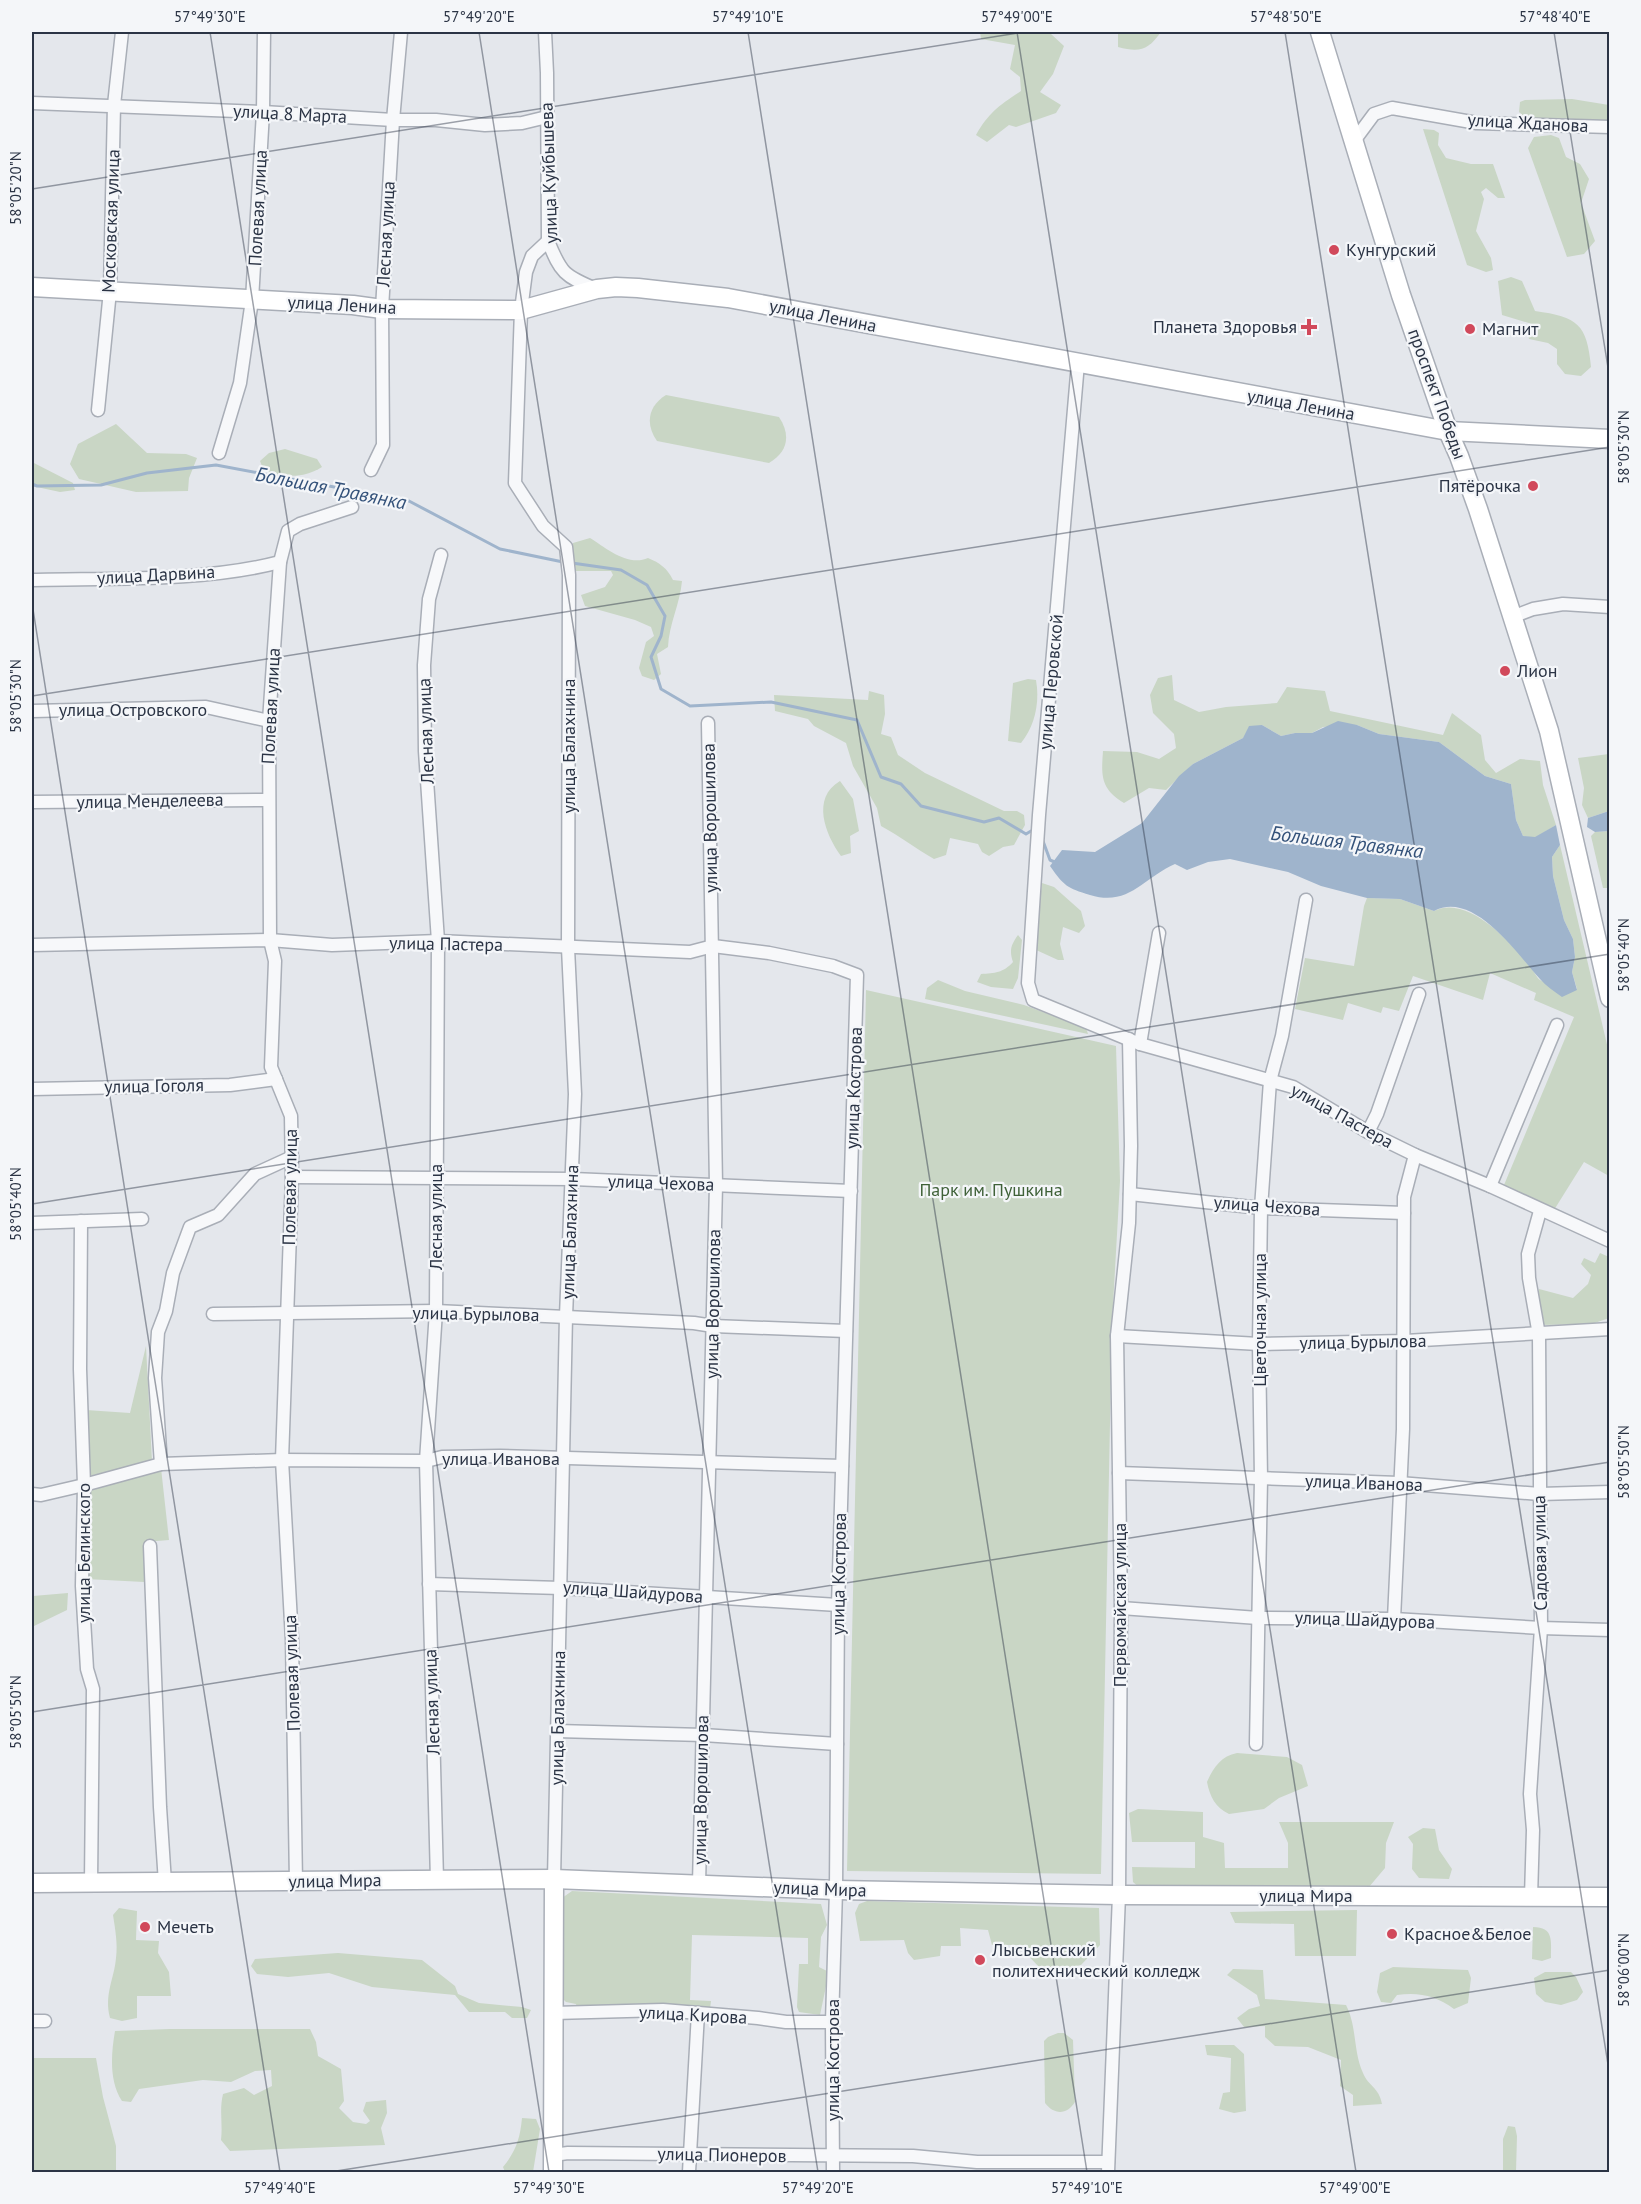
<svg xmlns="http://www.w3.org/2000/svg" width="1641" height="2204" viewBox="0 0 1641 2204" font-family="'PT Sans',sans-serif">
	<rect width="100%" height="100%" fill="#e4e7ec"/>
	<g fill="#c9d6c5">
		<path d="M 980,32 L 1040,32 L 1051,34 L 1064,46 L 1053,74 L 1040,92 L 1061,105 L 1056,113 L 1016,127 L 1009,125 L 987,142 L 976,135 C 989,112 1000,105 1021,91 L 1020,77 L 1010,69 L 1015,45 L 981,39 Z"/>
		<path d="M 1118,32 L 1161,32 C 1148,50 1140,53 1118,47 Z"/>
		<polygon points="1572,99 1609,105 1609,121 1526,119 1519,112 1520,102 1525,100"/>
		<polygon points="1423,129 1434,130 1439,133 1438,145 1446,158 1471,164 1493,164 1505,198 1498,198 1486,188 1481,192 1484,199 1476,231 1491,258 1493,270 1486,272 1467,265"/>
		<polygon points="1551,135 1559,138 1566,157 1580,164 1589,179 1581,203 1595,241 1584,254 1567,257 1528,148 1534,137"/>
		<path d="M 1511,277 L 1522,281 L 1535,311 C 1578,317 1587,324 1591,367 L 1581,376 L 1565,374 L 1557,364 L 1557,349 L 1548,343 L 1529,339 L 1528,335 L 1532,324 L 1502,315 L 1498,281 Z"/>
		<path d="M 666,395 L 779,417 C 791,435 788,452 769,463 L 657,441 C 645,424 648,406 666,395 Z"/>
		<polygon points="116,424 147,453 186,454 197,458 189,478 188,491 136,492 79,479 70,464 78,444"/>
		<path d="M 285,449 L 317,459 L 322,467 C 303,479 284,477 264,471 L 260,461 L 269,453 Z"/>
		<polygon points="32,462 73,483 75,490 60,492 32,486"/>
		<path d="M 590,538 C 606,548 628,567 648,558 C 660,563 667,568 673,580 L 682,581 C 680,604 669,624 668,647 L 657,654 L 661,674 L 654,680 L 642,676 L 639,668 L 646,642 L 654,636 L 651,627 L 635,620 L 585,606 L 581,595 L 605,587 L 613,575 L 611,571 L 576,571 L 572,548 L 573,543 Z"/>
		<path d="M 1172,675 L 1174,700 L 1199,712 L 1226,707 L 1277,703 L 1287,687 L 1325,691 L 1330,711 L 1443,735 L 1452,713 L 1481,735 L 1485,760 L 1496,773 L 1520,759 L 1540,761 L 1543,785 L 1556,825 L 1535,838 L 1523,836 L 1516,820 L 1511,784 L 1485,776 L 1439,742 L 1379,734 L 1357,725 L 1323,727 L 1312,733 L 1295,733 L 1281,736 L 1262,725 L 1243,738 L 1193,764 L 1166,790 L 1149,788 L 1124,803 C 1101,789 1101,777 1103,751 L 1137,752 L 1159,759 L 1176,748 L 1174,734 L 1153,713 L 1150,695 L 1158,678 Z"/>
		<path d="M 1028,679 L 1036,680 C 1040,702 1035,726 1021,743 L 1008,741 L 1013,683 Z"/>
		<path d="M 869,691 L 884,695 L 885,714 L 881,734 L 891,737 L 898,755 L 925,773 L 1004,811 L 1017,811 L 1024,815 L 1025,825 L 1014,845 L 1003,847 L 989,856 L 982,852 L 978,844 L 950,838 L 946,855 L 934,859 C 916,849 900,836 881,826 L 877,808 L 853,766 L 846,743 L 814,726 L 808,719 L 775,711 L 774,695 L 868,700 Z"/>
		<polygon points="1609,754 1609,811 1588,818 1582,805 1584,788 1578,758"/>
		<path d="M 840,781 L 853,799 L 859,831 L 850,836 L 851,853 L 841,856 C 825,834 811,798 840,781 Z"/>
		<polygon points="1609,831 1609,888 1603,888 1591,836 1595,832"/>
		<path d="M 1560,845 L 1609,1053 L 1609,1176 L 1584,1162 L 1554,1210 L 1504,1185 L 1574,1017 L 1534,1000 L 1536,993 L 1490,973 L 1483,1000 L 1413,976 L 1399,1011 L 1383,1007 L 1381,1013 L 1348,1003 L 1343,1020 L 1295,1009 L 1305,958 L 1354,966 L 1364,906 L 1367,898 L 1400,899 L 1434,911 C 1467,894 1510,941 1529,965 C 1533,969 1536,977 1540,980 C 1547,984 1568,987 1577,989 L 1572,972 L 1575,957 L 1573,939 L 1564,920 L 1553,876 L 1552,857 Z"/>
		<polygon points="1042,883 1054,887 1081,911 1085,926 1079,933 1063,927 1060,944 1064,960 1058,960 1034,949"/>
		<path d="M 1018,935 L 1022,940 L 1018,978 L 1013,989 L 991,987 L 977,982 L 981,974 C 995,973 1003,973 1013,962 C 1009,950 1011,945 1018,935 Z"/>
		<polygon points="938,980 965,991 1024,1005 1086,1028 1088,1034 925,999 927,988"/>
		<polygon points="866,990 1116,1046 1120,1181 1112,1323 1101,1874 847,1871"/>
		<polygon points="1600,1253 1609,1257 1609,1318 1592,1324 1539,1325 1535,1310 1539,1289 1573,1298 1588,1284 1591,1275 1581,1264 1584,1258 1595,1263"/>
		<polygon points="146,1346 152,1461 89,1476 86,1410 130,1413"/>
		<polygon points="161,1468 169,1540 145,1542 144,1582 86,1579 89,1488"/>
		<polygon points="68,1593 67,1610 32,1627 33,1596"/>
		<path d="M 1237,1753 L 1287,1757 L 1302,1765 L 1308,1786 L 1279,1798 L 1264,1809 L 1229,1814 C 1215,1807 1210,1797 1207,1782 C 1213,1768 1221,1756 1237,1753 Z"/>
		<polygon points="1138,1809 1203,1812 1203,1837 1224,1843 1225,1868 1288,1868 1288,1843 1279,1822 1394,1822 1386,1843 1385,1868 1369,1887 1141,1889 1133,1882 1132,1867 1195,1868 1195,1842 1132,1842 1129,1813"/>
		<polygon points="1423,1828 1435,1829 1439,1850 1452,1869 1449,1879 1419,1878 1412,1869 1413,1844 1408,1837"/>
		<polygon points="572,1891 821,1904 827,1925 821,1937 819,1967 829,1972 820,2015 799,2012 797,2007 799,1964 808,1964 808,1938 692,1935 690,2000 711,2001 710,2009 577,2008 576,2004 566,2002 560,1996 562,1898"/>
		<polygon points="867,1901 1099,1908 1100,1945 1081,1965 1056,1970 1039,1967 1018,1945 992,1945 988,1930 960,1928 961,1946 941,1946 940,1956 914,1960 908,1953 904,1940 860,1941 855,1913 859,1904"/>
		<path d="M 119,1908 L 137,1911 L 136,1940 L 159,1941 L 158,1953 L 169,1972 L 171,1996 L 137,1996 L 137,2018 L 122,2021 L 110,2018 C 104,1994 114,1980 116,1958 C 118,1944 115,1928 113,1915 Z"/>
		<polygon points="1357,1910 1356,1956 1295,1956 1294,1924 1235,1923 1230,1912"/>
		<path d="M 1533,1927 C 1554,1927 1551,1941 1551,1958 L 1542,1961 L 1532,1959 Z"/>
		<polygon points="338,1953 422,1960 455,1986 458,1994 479,2003 522,2007 531,2010 527,2018 512,2018 505,2012 469,2012 455,1995 372,1987 329,1973 288,1977 257,1974 251,1966 255,1959"/>
		<path d="M 1393,1967 L 1468,1970 L 1471,1978 L 1468,2003 L 1454,2009 C 1436,1996 1420,1992 1397,1995 L 1391,2003 L 1381,2002 L 1377,1992 L 1380,1973 Z"/>
		<path d="M 1233,1969 L 1263,1970 L 1265,1999 L 1346,2005 C 1357,2026 1353,2051 1363,2073 C 1368,2086 1379,2087 1382,2104 L 1353,2106 L 1353,2095 L 1340,2086 L 1341,2060 L 1308,2047 L 1275,2046 L 1265,2037 L 1265,2026 L 1244,2027 L 1237,2018 L 1249,2009 L 1260,2006 L 1257,1995 L 1227,1975 Z"/>
		<polygon points="1545,1972 1571,1972 1576,1977 1583,1992 1577,2000 1561,2005 1545,2002 1536,1994 1534,1978"/>
		<path d="M 170,2029 L 310,2029 L 316,2042 L 318,2056 L 341,2069 L 344,2101 L 339,2108 L 353,2122 L 366,2124 L 370,2121 L 363,2111 L 366,2102 L 386,2100 L 387,2113 L 381,2128 L 385,2145 L 230,2151 L 221,2140 C 223,2123 219,2111 223,2094 L 244,2088 L 254,2095 L 272,2086 L 271,2070 L 255,2071 L 231,2082 L 203,2080 L 139,2089 L 131,2102 L 122,2101 C 109,2081 111,2054 115,2031 Z"/>
		<path d="M 1058,2033 L 1064,2033 L 1073,2040 L 1075,2102 C 1067,2115 1054,2115 1045,2103 L 1044,2041 L 1048,2037 Z"/>
		<polygon points="1205,2045 1234,2045 1244,2054 1246,2111 1234,2113 1219,2109 1223,2093 1230,2092 1231,2058 1207,2055"/>
		<polygon points="32,2058 96,2058 103,2097 116,2146 116,2172 32,2172"/>
		<path d="M 522,2118 L 536,2119 L 540,2129 L 533,2172 L 505,2172 L 503,2167 C 516,2151 520,2139 522,2118 Z"/>
		<polygon points="1508,2126 1515,2127 1517,2136 1516,2172 1503,2172 1503,2139"/>
	</g>
	<g fill="#9fb4cc">
		<path d="M 1338,721 L 1357,725 L 1379,734 L 1439,742 L 1485,776 L 1511,784 L 1516,820 L 1523,836 L 1535,837 L 1556,825 L 1560,845 L 1552,857 L 1553,876 L 1564,920 L 1573,939 L 1575,957 L 1572,972 L 1577,990 L 1562,997 C 1554,991 1546,986 1540,979 C 1517,954 1474,890 1434,911 L 1400,899 L 1367,898 L 1321,886 L 1288,872 L 1230,859 L 1208,862 L 1187,870 L 1175,864 C 1143,878 1129,907 1090,895 C 1067,888 1064,886 1050,866 L 1062,850 L 1095,852 L 1142,823 L 1179,776 L 1193,764 L 1243,738 L 1249,726 L 1262,725 L 1281,736 L 1295,733 L 1312,733 Z"/>
		<polygon points="1609,811 1609,831 1595,832 1587,827 1588,818"/>
	</g>
	<g fill="none" stroke-linecap="round" stroke-linejoin="round">
		<g stroke="#9fb4cc" stroke-width="3">
			<polyline points="32,484 37,486 101,485 147,473 216,465 409,501 500,549 563,562"/>
			<polyline points="572,563 621,570 647,585 665,616 661,636 651,657 661,689 690,706 771,702 857,720 881,777 901,784 921,806 984,822 999,818 1026,834 1031,831"/>
			<polyline points="1043,841 1050,860 1057,863"/>
		</g>
		<defs>
			<g id="street">
				<path d="M 545,32 L 547,73 L 548,241 C 561,273 564,276 596,289"/>
				<polyline points="32,103 263,112 393,120 436,120 485,125 522,123 547,117"/>
				<polyline points="1354,141 1374,114 1392,108 1477,123 1610,127"/>
				<polyline points="548,241 532,256 526,272 521,310 515,483 543,526 566,547 569,575 568,948 575,1094 566,1316 554,1879"/>
				<polyline points="1078,363 1039,815 1028,983 1033,1000 1140,1044 1293,1087 1368,1132 1415,1155 1490,1186 1610,1241"/>
				<polyline points="98,410 110,291 114,105 122,32"/>
				<polyline points="219,453 240,383 252,300 263,112 264,32"/>
				<polyline points="371,470 383,445 382,309 393,120 401,32"/>
				<path d="M 32,580 C 111,578 203,582 280,562"/>
				<polyline points="1512,617 1533,609 1563,604 1610,607"/>
				<polyline points="32,711 206,707 269,721"/>
				<polyline points="32,802 268,800"/>
				<polyline points="32,945 270,940 332,945 438,941 690,952 713,946 769,953 833,966 857,975 838,1605 836,1890 832,2022 833,2172"/>
				<polyline points="1140,1044 1159,933"/>
				<polyline points="32,1089 230,1085 276,1079"/>
				<polyline points="1368,1132 1377,1114 1419,994"/>
				<polyline points="292,1177 573,1179 851,1191"/>
				<polyline points="1490,1186 1557,1025"/>
				<polyline points="1130,1194 1261,1208 1404,1213"/>
				<polyline points="81,1221 80,1369 84,1485 82,1586 87,1669 93,1689 91,1883"/>
				<polyline points="32,1223 142,1219"/>
				<polyline points="213,1314 436,1311 694,1323 713,1326 846,1331"/>
				<polyline points="1117,1336 1259,1344 1405,1341 1610,1329"/>
				<polyline points="161,1464 155,1378 158,1332 166,1311 173,1273 190,1227 218,1215 255,1174 292,1157"/>
				<polyline points="1119,1473 1399,1483 1540,1494 1610,1492"/>
				<polyline points="32,1494 41,1495 84,1485 161,1464 282,1460 426,1461 442,1457 500,1456 842,1466"/>
				<polyline points="150,1546 160,1807 165,1883"/>
				<polyline points="429,1584 561,1588 838,1605"/>
				<polyline points="1121,1608 1258,1618 1394,1619 1541,1628 1610,1630"/>
				<polyline points="1394,1619 1403,1429 1404,1197 1415,1155"/>
				<polyline points="557,1731 703,1735 837,1744"/>
				<polyline points="1256,1744 1261,1479 1259,1344 1261,1208 1270,1081 1282,1036 1306,900"/>
				<polyline points="437,1880 426,1461 436,1311 438,941 425,751 424,665 429,599 441,555"/>
				<polyline points="296,1882 292,1640 282,1460 292,1177 291,1116 271,1067 275,961 270,940 269,721 280,562 288,531 300,524 352,507"/>
				<polyline points="699,1884 716,1185 708,723"/>
				<polyline points="1531,1897 1533,1830 1530,1794 1541,1628 1539,1335 1529,1278 1528,1254 1540,1211"/>
				<polyline points="554,2013 663,2010 758,2018 786,2022 832,2022"/>
				<polyline points="32,2021 45,2021"/>
				<polyline points="553,2155 568,2153 913,2156 977,2162 1108,2162"/>
				<polyline points="689,2172 698,2013"/>
				<polyline points="1108,2172 1119,1895 1121,1608 1117,1336 1129,1223 1131,1146 1129,1039"/>
			</g>
			<g id="secondary">
				<polyline points="1320,32 1401,295 1448,431 1459,456 1478,509 1549,731 1610,998"/>
				<polyline points="32,287 353,305 382,309 521,310 597,289 616,287 638,288 728,298 1448,431 1610,439"/>
				<polyline points="32,1883 554,1879 836,1890 1119,1895 1610,1897"/>
				<polyline points="553,2172 554,1879"/>
			</g>
		</defs>
		<use href="#street" stroke="#a9aeb7" stroke-width="15"/>
		<use href="#secondary" stroke="#a9aeb7" stroke-width="21"/>
		<use href="#street" stroke="#f7f8fa" stroke-width="12"/>
		<use href="#secondary" stroke="#fff" stroke-width="18"/>
	</g>
	<path fill="none" stroke="#2b3445" stroke-width="1.5" stroke-opacity="0.45" d="M 210,32 L 549,2172M 479,32 L 818,2172M 748,32 L 1087,2172M 1017,32 L 1356,2172M 1285,32 L 1610,2077M 1554,32 L 1610,380M 32,189 L 1024,32M 32,603 L 280,2172M 32,696 L 1610,447M 32,1204 L 1610,954M 32,1712 L 1610,1462M 330,2172 L 1610,1970"/>
	<g fill="#d1495b" stroke="#f4f6f9" stroke-width="2">
		<circle cx="1334" cy="250" r="6"/>
		<path d="M1306 318h6v6h6v6h-6v6h-6v-6h-6v-6h6z"/>
		<circle cx="1470" cy="329" r="6"/>
		<circle cx="1533" cy="486" r="6"/>
		<circle cx="1505" cy="671" r="6"/>
		<circle cx="145" cy="1927" r="6"/>
		<circle cx="1392" cy="1934" r="6"/>
		<circle cx="980" cy="1960" r="6"/>
	</g>
	<g text-anchor="middle" stroke-width="4.5" stroke-linejoin="round" paint-order="stroke">
		<g font-size="18" fill="#2b3445" stroke="#f4f6f9">
			<text transform="translate(290 114) rotate(3)" y="6">улица 8 Марта</text>
			<text transform="translate(1528 123) rotate(3)" y="6">улица Жданова</text>
			<text transform="translate(549 173) rotate(-92)" y="6">улица Куйбышева</text>
			<text transform="translate(258 208) rotate(-87)" y="6">Полевая улица</text>
			<text transform="translate(111 221) rotate(-88)" y="6">Московская улица</text>
			<text transform="translate(386 234) rotate(-87)" y="6">Лесная улица</text>
			<text transform="translate(342 305) rotate(3)" y="6">улица Ленина</text>
			<text transform="translate(823 316) rotate(11)" y="6">улица Ленина</text>
			<text transform="translate(1437 394) rotate(70)" y="6">проспект Победы</text>
			<text transform="translate(1301 405) rotate(10)" y="6">улица Ленина</text>
			<text transform="translate(156 575) rotate(-3)" y="6">улица Дарвина</text>
			<text transform="translate(1051 682) rotate(-85)" y="6">улица Перовской</text>
			<text transform="translate(271 706) rotate(-87)" y="6">Полевая улица</text>
			<text x="133" y="716">улица Островского</text>
			<text transform="translate(426 731) rotate(-92)" y="6">Лесная улица</text>
			<text transform="translate(569 746) rotate(-90)" y="6">улица Балахнина</text>
			<text transform="translate(150 801) rotate(-1)" y="6">улица Менделеева</text>
			<text transform="translate(710 818) rotate(-91)" y="6">улица Ворошилова</text>
			<text transform="translate(446 944) rotate(1)" y="6">улица Пастера</text>
			<text transform="translate(154 1086) rotate(-1)" y="6">улица Гоголя</text>
			<text transform="translate(854 1088) rotate(-88)" y="6">улица Кострова</text>
			<text transform="translate(1342 1116) rotate(29)" y="6">улица Пастера</text>
			<text transform="translate(661 1183) rotate(2)" y="6">улица Чехова</text>
			<text transform="translate(290 1187) rotate(-89)" y="6">Полевая улица</text>
			<text transform="translate(1267 1206) rotate(4)" y="6">улица Чехова</text>
			<text transform="translate(436 1217) rotate(-90)" y="6">Лесная улица</text>
			<text transform="translate(570 1232) rotate(-88)" y="6">улица Балахнина</text>
			<text transform="translate(713 1304) rotate(-89)" y="6">улица Ворошилова</text>
			<text transform="translate(476 1314) rotate(1)" y="6">улица Бурылова</text>
			<text transform="translate(1260 1320) rotate(-90)" y="6">Цветочная улица</text>
			<text transform="translate(1363 1342) rotate(-1)" y="6">улица Бурылова</text>
			<text x="501" y="1465">улица Иванова</text>
			<text transform="translate(1364 1483) rotate(2)" y="6">улица Иванова</text>
			<text transform="translate(84 1553) rotate(-90)" y="6">улица Белинского</text>
			<text transform="translate(1540 1553) rotate(-91)" y="6">Садовая улица</text>
			<text transform="translate(839 1574) rotate(-89)" y="6">улица Кострова</text>
			<text transform="translate(633 1592) rotate(4)" y="6">улица Шайдурова</text>
			<text transform="translate(1120 1605) rotate(-90)" y="6">Первомайская улица</text>
			<text transform="translate(1365 1620) rotate(2)" y="6">улица Шайдурова</text>
			<text transform="translate(292 1673) rotate(-92)" y="6">Полевая улица</text>
			<text transform="translate(432 1702) rotate(-92)" y="6">Лесная улица</text>
			<text transform="translate(558 1718) rotate(-89)" y="6">улица Балахнина</text>
			<text transform="translate(701 1790) rotate(-89)" y="6">улица Ворошилова</text>
			<text transform="translate(335 1881) rotate(-1)" y="6">улица Мира</text>
			<text transform="translate(820 1889) rotate(2)" y="6">улица Мира</text>
			<text x="1306" y="1902">улица Мира</text>
			<text transform="translate(693 2015) rotate(3)" y="6">улица Кирова</text>
			<text transform="translate(833 2060) rotate(-90)" y="6">улица Кострова</text>
			<text transform="translate(722 2155) rotate(1)" y="6">улица Пионеров</text>
		</g>
		<g font-size="18" fill="#2b3445" stroke="#f4f6f9" text-anchor="start">
			<text x="1346" y="256">Кунгурский</text>
			<text x="1297" y="333" text-anchor="end">Планета Здоровья</text>
			<text x="1482" y="335">Магнит</text>
			<text x="1521" y="492" text-anchor="end">Пятёрочка</text>
			<text x="1517" y="677">Лион</text>
			<text x="157" y="1933">Мечеть</text>
			<text x="1404" y="1940">Красное&amp;Белое</text>
			<text x="992" y="1956">Лысьвенский<tspan x="992" dy="21">политехнический колледж</tspan></text>
		</g>
		<g font-size="18" fill="#3f6138" stroke="#f4f6f9">
			<text x="991" y="1196">Парк им. Пушкина</text>
		</g>
		<g font-size="20" font-style="italic" fill="#34527a" stroke="#f4f6f9">
			<text transform="translate(331 488) rotate(11)" y="7">Большая Травянка</text>
			<text transform="translate(1347 842) rotate(7)" y="7">Большая Травянка</text>
		</g>
	</g>
	<rect width="1641" height="2204" fill="none" stroke="#f4f6f9" stroke-width="66"/>
	<rect x="33" y="33" width="1575" height="2138" fill="none" stroke="#2b3445" stroke-width="2"/>
	<g font-size="15" text-anchor="middle" fill="#2b3445">
		<text x="210" y="22">57°49'30"E</text>
		<text x="479" y="22">57°49'20"E</text>
		<text x="748" y="22">57°49'10"E</text>
		<text x="1017" y="22">57°49'00"E</text>
		<text x="1286" y="22">57°48'50"E</text>
		<text x="1555" y="22">57°48'40"E</text>
		<text transform="translate(16 188) rotate(-90)" y="5">58°05'20"N</text>
		<text transform="translate(1624 447) rotate(-90)" y="5">58°05'30"N</text>
		<text transform="translate(16 696) rotate(-90)" y="5">58°05'30"N</text>
		<text transform="translate(1624 955) rotate(-90)" y="5">58°05'40"N</text>
		<text transform="translate(16 1204) rotate(-90)" y="5">58°05'40"N</text>
		<text transform="translate(1624 1462) rotate(-90)" y="5">58°05'50"N</text>
		<text transform="translate(16 1712) rotate(-90)" y="5">58°05'50"N</text>
		<text transform="translate(1624 1970) rotate(-90)" y="5">58°06'00"N</text>
		<text x="280" y="2193">57°49'40"E</text>
		<text x="549" y="2193">57°49'30"E</text>
		<text x="818" y="2193">57°49'20"E</text>
		<text x="1087" y="2193">57°49'10"E</text>
		<text x="1355" y="2193">57°49'00"E</text>
	</g>
</svg>
